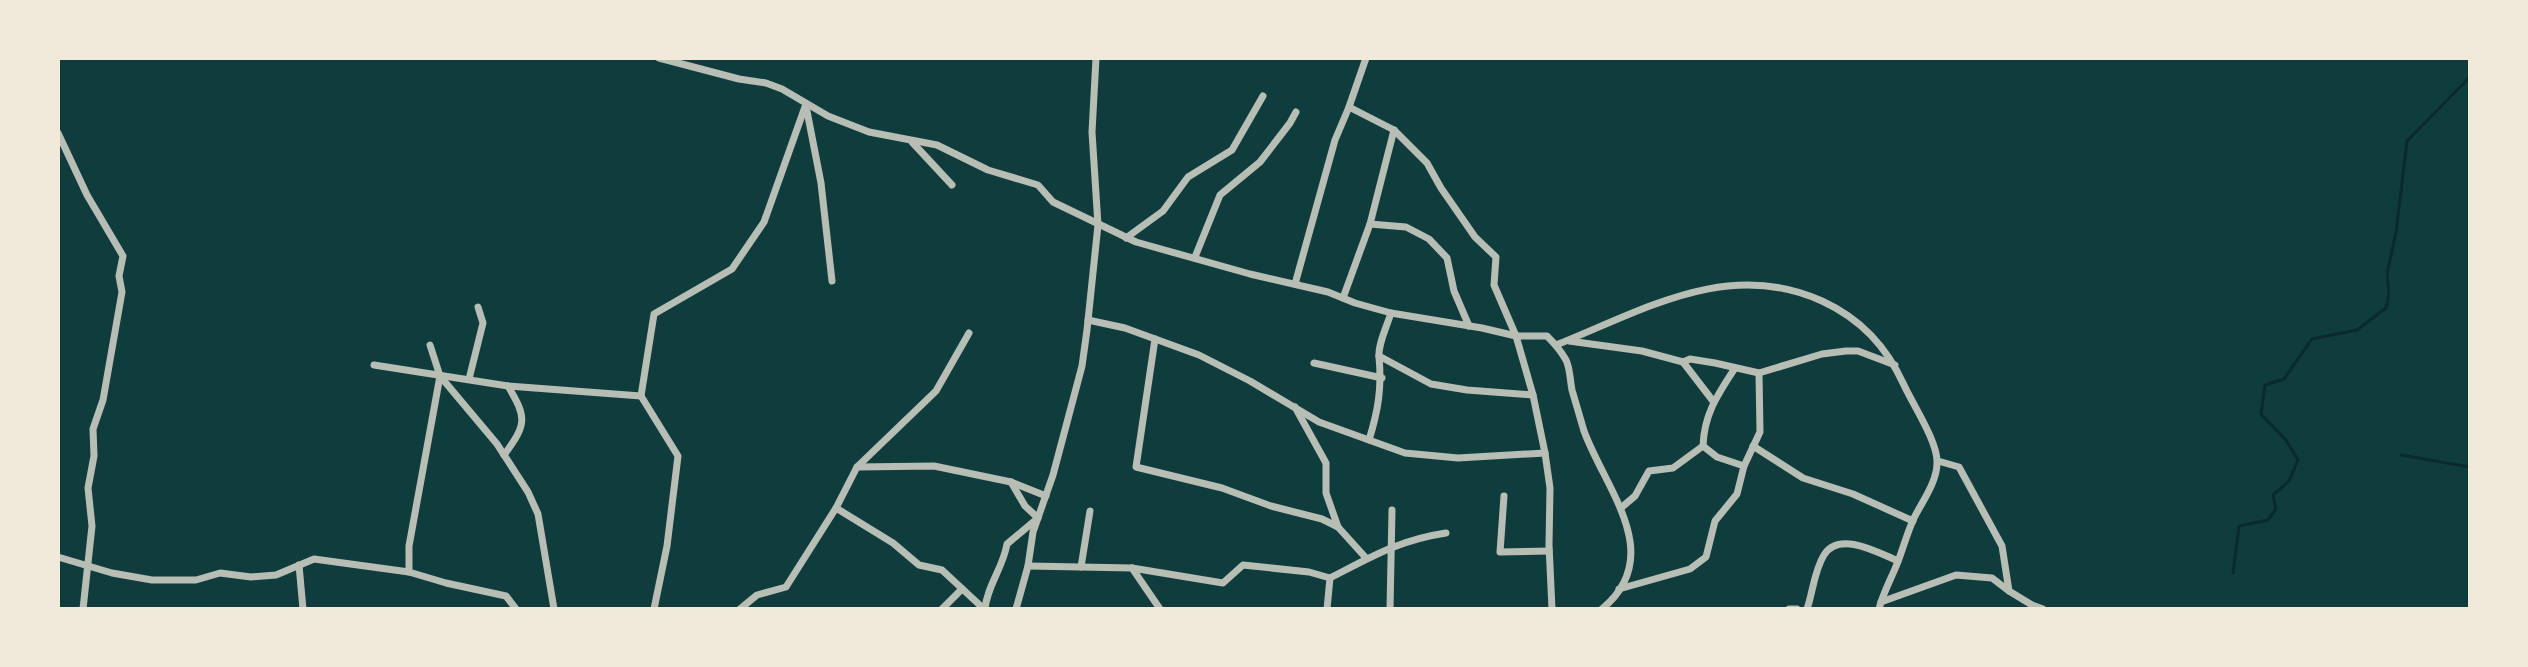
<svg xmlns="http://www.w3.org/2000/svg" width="2528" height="667" viewBox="0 0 2528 667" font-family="Raleway,sans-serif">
	<rect width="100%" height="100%" fill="#0f3d3e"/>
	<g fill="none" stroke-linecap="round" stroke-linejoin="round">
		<g stroke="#0a2a2b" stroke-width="3">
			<polyline points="2401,455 2470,467"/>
			<polyline points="2233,573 2239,526 2268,520 2276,509 2273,495 2289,481 2298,460 2286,440 2261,414 2265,385 2284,379 2312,339 2357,330 2386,308 2389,293 2387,274 2396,232 2407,141 2470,77"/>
		</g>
		<g stroke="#b8beb3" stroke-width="7">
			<path d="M 659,58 L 739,79 L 766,83 L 782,89 L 828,116 L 869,132 L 937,145 L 988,170 L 1038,185 L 1053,202 L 1136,242 L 1250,274 L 1328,292 L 1355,303 L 1391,313 L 1482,328 L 1516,336 L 1547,336 C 1554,343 1561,351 1566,360 C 1570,368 1570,380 1572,390 C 1576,404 1580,417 1584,431 C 1605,489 1667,555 1602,609"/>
			<polyline points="1366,58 1349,107 1394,130 1427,163 1441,188 1475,237 1496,257 1494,285 1516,336 1533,395 1545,453 1550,488 1549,545 1552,609"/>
			<polyline points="806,106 821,183 832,281"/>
			<polyline points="58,133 87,195 123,256 119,276 122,292 103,400 93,429 94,456 88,488 92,526 83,609"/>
			<polyline points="912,142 952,185"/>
			<polyline points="1370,224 1394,130"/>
			<polyline points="1126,238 1163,211 1188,177 1232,150 1263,96"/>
			<polyline points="1195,257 1220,195 1260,162 1290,123 1296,112"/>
			<polyline points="1295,284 1335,140 1349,107"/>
			<polyline points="1343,298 1370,224 1406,227 1429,239 1447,258 1454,291 1469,326"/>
			<polyline points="1088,320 1125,328 1199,355 1250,381 1319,422 1405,453 1458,458 1545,453"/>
			<polyline points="1155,339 1136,467 1222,488 1271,506 1322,519 1338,527 1366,558"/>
			<polyline points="1569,341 1642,351 1683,362 1690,359 1715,363 1759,373 1822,354 1846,351 1858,351 1895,365"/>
			<polyline points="430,345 440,376 497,444 528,492 538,514 554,609"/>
			<path d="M 1556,345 C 1642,311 1728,258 1822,301 C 1861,319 1886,346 1904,385 C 1913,405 1938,442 1937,463 C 1937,482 1922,502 1914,518 C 1907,533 1903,549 1897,564 C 1891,579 1883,593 1879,609"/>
			<polyline points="1379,356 1431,384 1467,390 1533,395"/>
			<polyline points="1683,362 1713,401"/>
			<polyline points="1314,363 1382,378"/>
			<polyline points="374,365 508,386 641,396"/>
			<polyline points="469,379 483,323 478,307"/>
			<polyline points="1295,407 1326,463 1326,493 1338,527"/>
			<path d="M 1369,440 C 1378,411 1382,388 1379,357 C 1378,344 1387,326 1391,313"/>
			<polyline points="1703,446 1717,457 1744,466"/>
			<polyline points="1753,446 1803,478 1853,494 1913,521"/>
			<path d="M 504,455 C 527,424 527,418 508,386"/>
			<polyline points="1938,461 1959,467 2002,546 2009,591 2032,605 2043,609"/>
			<polyline points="857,467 934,466 1011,482 1046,496"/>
			<polyline points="1504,496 1500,552 1549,551"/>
			<path d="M 1622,507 L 1635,496 L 1649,471 L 1673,468 L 1703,446 C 1704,414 1718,394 1735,368"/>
			<polyline points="836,508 893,543 919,565 942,570 984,609"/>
			<polyline points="58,557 112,573 152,580 196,580 220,573 251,577 276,575 314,559 409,572 446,583 506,596 516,609"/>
			<polyline points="299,565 303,609"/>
			<path d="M 1028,566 L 1132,568 L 1223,583 L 1243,565 L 1309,572 L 1330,578 C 1371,557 1399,540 1446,533"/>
			<polyline points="1081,567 1090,511"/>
			<polyline points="1132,568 1160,609"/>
			<polyline points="409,572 409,546 440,376"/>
			<polyline points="1619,589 1690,569 1706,557 1715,521 1737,494 1744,466 1760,432 1759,373"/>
			<polyline points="1881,602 1956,575 1992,578 2009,591"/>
			<polyline points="654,609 667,546 678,456 641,396 654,314 732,269 764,222 806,104"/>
			<polyline points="740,609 757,595 786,587 836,508 857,467 936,391 969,333"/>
			<polyline points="942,609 962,589"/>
			<path d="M 985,609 C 987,586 1003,568 1007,544 L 1038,518 L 1025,506 L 1011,482"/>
			<polyline points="1016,609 1028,566 1033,532 1053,475 1082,366 1087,330 1098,225 1092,132 1096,58"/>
			<polyline points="1327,609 1330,578"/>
			<polyline points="1390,609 1392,510"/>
			<polyline points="1789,609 1797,609"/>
			<path d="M 1807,609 C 1813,592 1814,571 1824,555 C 1839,530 1879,553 1898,561"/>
		</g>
	</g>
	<rect width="2528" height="667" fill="none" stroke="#f1e9da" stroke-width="120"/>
</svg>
